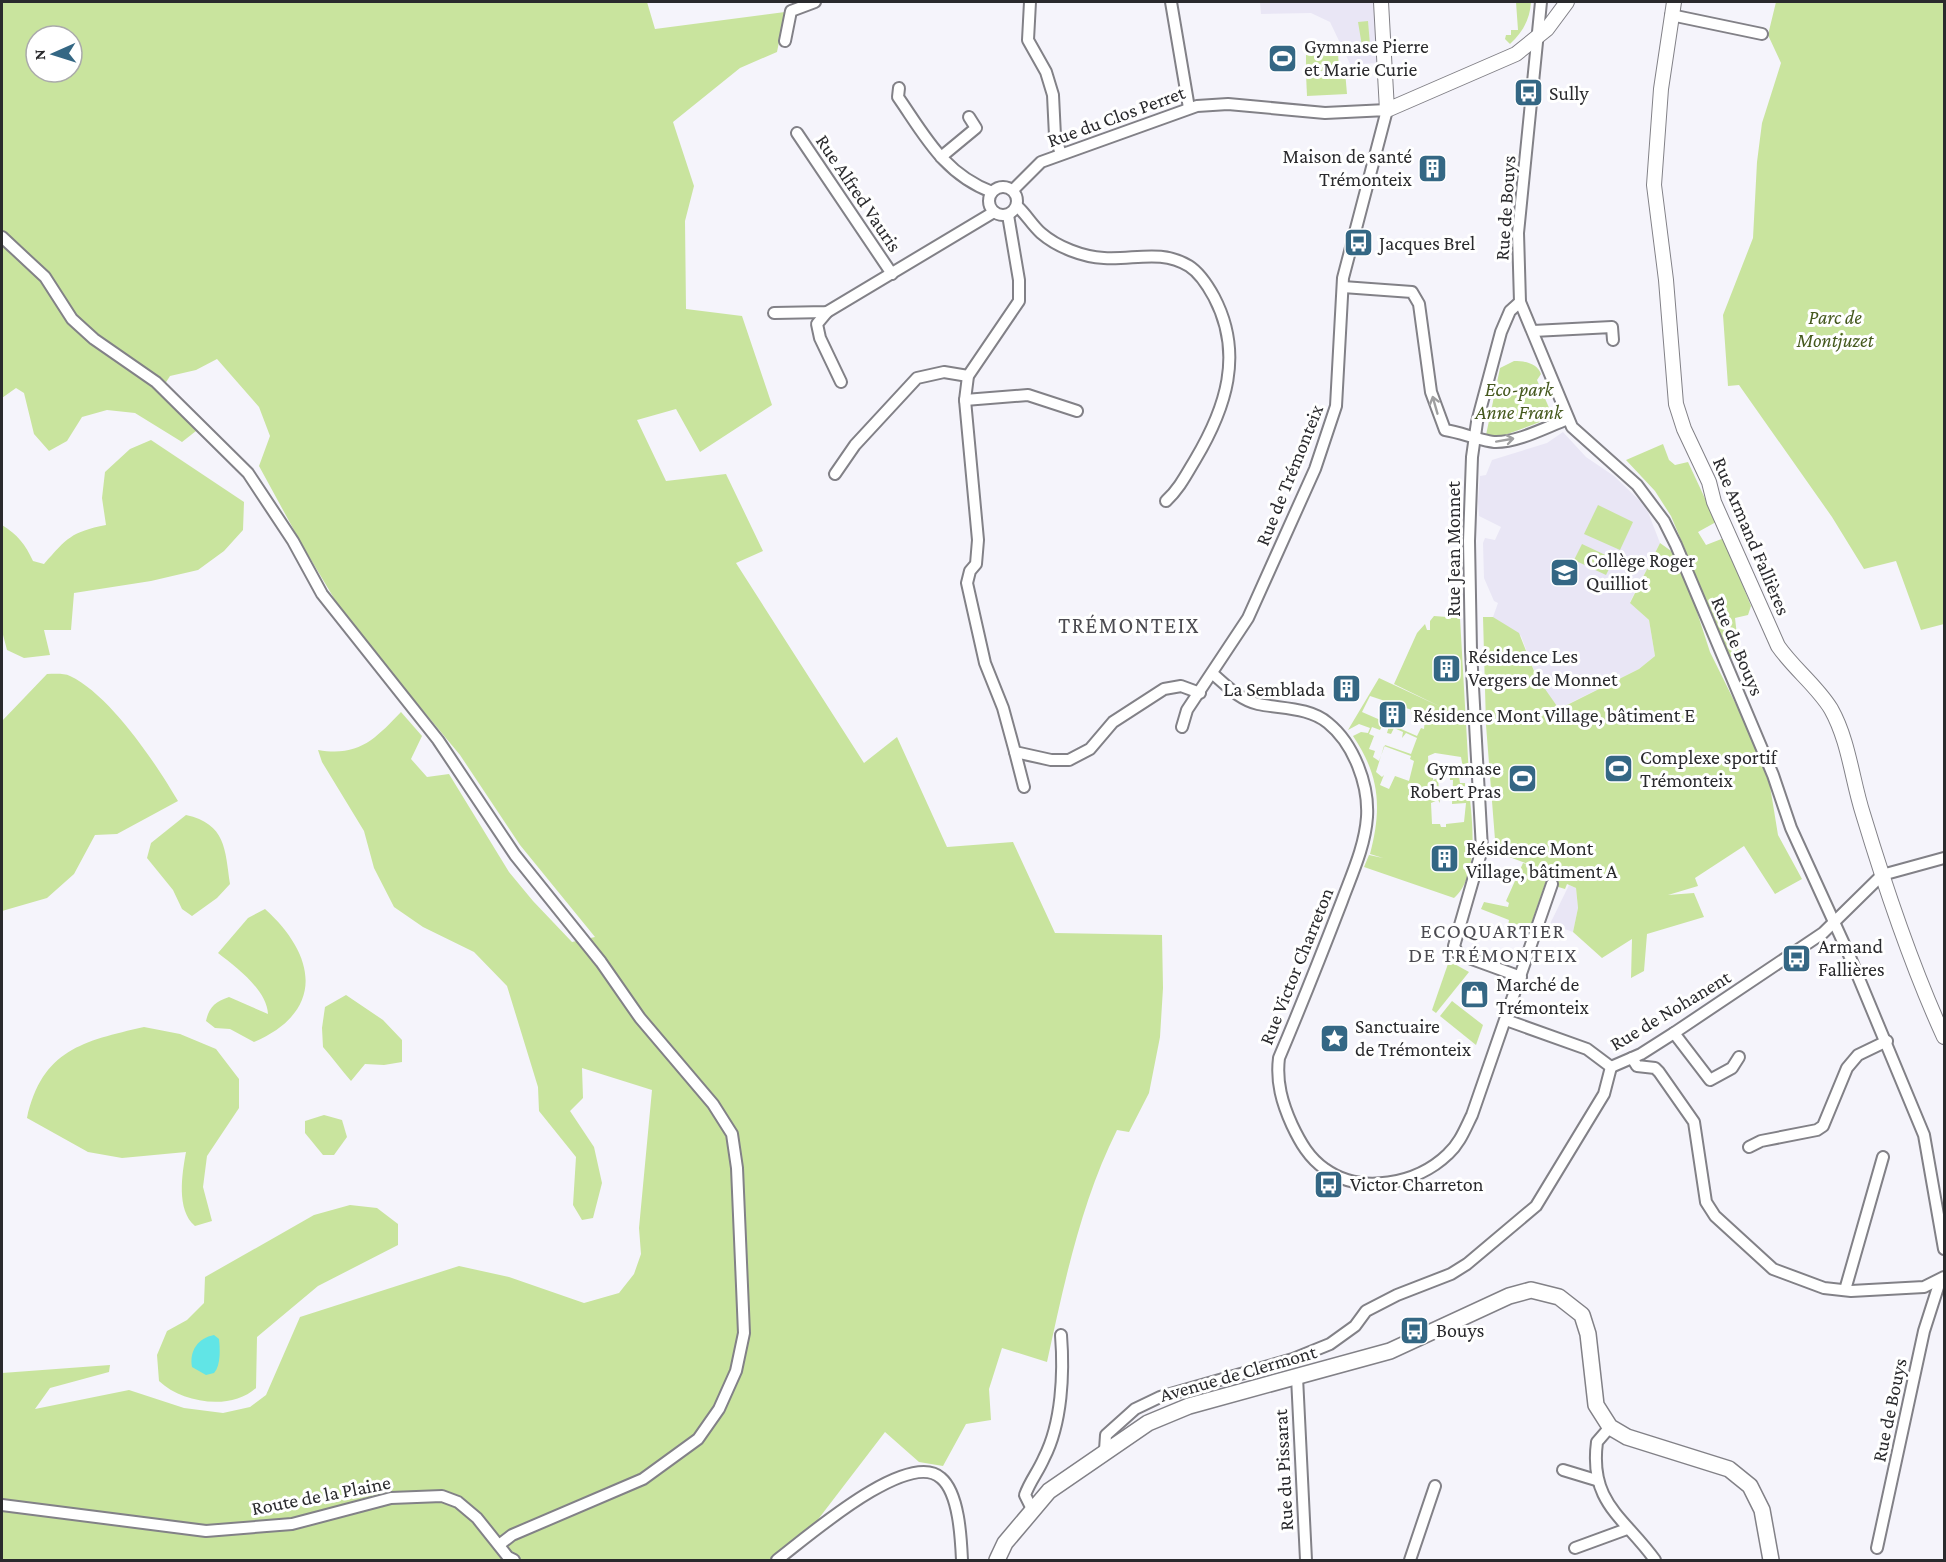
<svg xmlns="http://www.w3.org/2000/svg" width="1946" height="1562" viewBox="0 0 1946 1562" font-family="'Crimson Pro',serif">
	<rect width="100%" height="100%" fill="#f5f4fb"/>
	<g fill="#e9e6f5">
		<polygon points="1260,2 1375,2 1380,63 1360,64 1352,68 1330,22 1311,13 1261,14"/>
		<polygon points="1563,432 1586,457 1614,476 1640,501 1648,512 1660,543 1630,602 1649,620 1655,656 1639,669 1558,709 1536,676 1521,636 1493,617 1498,603 1494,601 1484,578 1483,543 1485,538 1495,540 1501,527 1479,516 1478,502 1480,476 1486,475 1492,460 1547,443"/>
		<polygon points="1569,885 1576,888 1578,908 1573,932 1550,924"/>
	</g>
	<g fill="#c9e49e" fill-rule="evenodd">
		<path d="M 2,2 L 647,2 L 655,29 L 785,12 L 777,52 L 740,68 L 673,122 L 694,186 L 685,221 L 686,309 L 742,316 L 772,405 L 700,452 L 676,409 L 637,420 L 666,481 L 726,474 L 763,551 L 736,563 L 864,763 L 897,737 L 947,847 L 1013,842 L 1055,933 L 1162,935 L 1163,988 L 1160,1037 L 1149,1093 L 1129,1132 L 1117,1130 C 1081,1202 1064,1284 1047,1362 L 1002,1348 L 989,1389 L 991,1420 L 966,1424 L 943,1466 L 919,1462 L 885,1432 L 813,1526 L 774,1560 L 2,1560 L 2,1373 L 110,1365 L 109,1372 L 50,1388 L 35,1409 L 129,1390 L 184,1408 L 223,1413 L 250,1407 L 266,1395 L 300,1317 L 459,1266 L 509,1277 L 584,1303 L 619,1293 L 634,1274 L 641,1254 L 639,1228 L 652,1090 L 582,1068 L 583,1098 L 570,1111 L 594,1147 L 602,1183 L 593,1218 L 582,1220 L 573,1205 L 576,1157 L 539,1111 L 538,1087 L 507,986 L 474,952 L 423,927 L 394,907 L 374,868 L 364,831 L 322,762 L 318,750 C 359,757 375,739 401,712 L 422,736 L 411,759 L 427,777 L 449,774 L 509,872 L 533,901 L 572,942 L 595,937 L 520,845 L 460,755 L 381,660 L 335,600 L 301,543 L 259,466 L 270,436 L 259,407 L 217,359 L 196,370 L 170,376 L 161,390 L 196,431 L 182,442 L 135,413 L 107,410 L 82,417 L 67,441 L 49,451 L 34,434 L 24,393 L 16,388 L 2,398 ZM 36,36 L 72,36 L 72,72 L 36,72 Z"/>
		<path d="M 1516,2 L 1531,2 C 1530,19 1523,32 1510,44 L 1505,39 L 1506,35 L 1511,35 L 1511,30 L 1518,30 Z"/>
		<polygon points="1776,2 1944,2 1944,624 1921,630 1896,561 1864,569 1832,517 1739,385 1728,386 1723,315 1753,238 1757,162 1762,123 1781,63 1768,35"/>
		<polygon points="1368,21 1370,45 1362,46 1358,22"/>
		<polygon points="1338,52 1339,70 1306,72 1306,55"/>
		<polygon points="1345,71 1347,94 1307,96 1306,74"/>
		<path d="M 1514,361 C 1525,361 1537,363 1541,374 L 1537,380 L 1553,417 L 1497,438 L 1486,435 L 1500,368 Z"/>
		<path d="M 151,440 L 244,502 L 243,530 L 224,551 L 198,570 L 151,581 L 74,593 L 71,630 L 44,630 L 50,655 L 24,658 L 7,650 L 2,631 L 2,525 C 18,535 25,544 33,561 L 44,564 C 67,538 71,532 106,525 L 102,498 L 105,472 L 130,449 Z"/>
		<polygon points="1663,444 1669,460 1675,465 1688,462 1716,522 1698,532 1706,545 1724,538 1751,606 1748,615 1735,618 1739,653 1730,657 1671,516 1655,491 1626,460"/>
		<polygon points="1598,505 1633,522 1620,550 1584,534"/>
		<polygon points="1660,543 1674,553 1684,572 1710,652 1753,739 1770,786 1778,835 1802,879 1775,894 1744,846 1695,878 1698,886 1668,895 1694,893 1704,917 1647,934 1644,971 1631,978 1632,939 1602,958 1573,932 1578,908 1576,888 1567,884 1565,889 1555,886 1557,881 1547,878 1528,933 1508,926 1509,920 1481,909 1484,902 1508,907 1509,903 1506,901 1523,863 1549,872 1496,852 1486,725 1483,617 1493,617 1519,633 1536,676 1559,709 1639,669 1655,656 1649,620 1630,603"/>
		<polygon points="1582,544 1614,559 1606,575 1574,560"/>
		<path d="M 1434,616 L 1460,618 L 1469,776 L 1459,777 L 1460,783 L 1465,783 L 1465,791 L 1460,792 L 1460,800 L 1470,799 C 1473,829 1478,877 1454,898 L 1364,867 L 1369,855 L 1383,858 L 1370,854 C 1382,808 1380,776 1353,736 L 1361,732 L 1368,733 L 1370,728 L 1359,724 L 1348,730 L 1379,678 L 1441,707 L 1394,684 L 1417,633 L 1425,624 L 1427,630 L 1430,630 L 1430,621 ZM 1370,696 L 1412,710 L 1411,713 L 1425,718 L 1424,729 L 1421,728 L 1417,736 L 1362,712 ZM 1383,724 L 1389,726 L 1387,733 L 1391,734 L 1394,728 L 1403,732 L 1402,738 L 1406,733 L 1417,738 L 1411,754 L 1385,745 L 1379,761 L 1373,757 L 1375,751 L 1369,749 L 1374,736 L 1369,734 L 1372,727 L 1380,730 ZM 1384,746 L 1411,756 L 1410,759 L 1414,761 L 1409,781 L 1395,776 L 1389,789 L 1380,785 L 1384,775 L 1382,777 L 1376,772 ZM 1435,753 L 1461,757 L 1464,774 L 1450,775 L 1450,780 L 1453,780 L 1452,804 L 1466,803 L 1464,822 L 1446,824 L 1446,827 L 1441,827 L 1440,824 L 1432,824 L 1431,803 L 1438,800 L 1440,803 L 1438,778 L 1433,780 L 1433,777 L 1429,777 L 1428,756 Z"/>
		<path d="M 47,674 C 54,674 64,673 70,676 C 110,695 155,762 178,801 L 117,834 L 95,835 L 74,874 L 47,898 L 2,911 L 2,721 Z"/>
		<path d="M 186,815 C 226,824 225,849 230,884 L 217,898 L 192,916 L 182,909 L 173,890 L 147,858 L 151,843 Z"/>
		<path d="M 265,909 C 316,955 326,1011 254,1042 L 230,1029 L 215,1028 L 206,1021 C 209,1007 215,1002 229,997 L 268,1014 C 267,990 236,967 218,953 L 248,918 Z"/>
		<polygon points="1449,961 1469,972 1436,1013 1432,1010"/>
		<path d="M 346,995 L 383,1020 L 402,1040 L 402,1062 L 384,1065 L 365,1064 L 351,1081 C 341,1070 333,1058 323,1047 L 322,1028 L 325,1007 Z"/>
		<polygon points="1452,1001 1483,1025 1476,1045 1440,1016"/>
		<path d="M 144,1027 L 180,1034 L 216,1049 L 239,1079 L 239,1108 L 207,1156 L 203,1187 L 212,1221 L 195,1226 C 176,1210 182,1174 186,1152 L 122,1158 L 88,1152 L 27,1118 C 42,1050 83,1041 144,1027 Z"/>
		<polygon points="324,1115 342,1120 347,1137 334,1155 323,1155 305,1133 305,1121"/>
		<path d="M 350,1205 L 377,1208 L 398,1224 L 398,1245 L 318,1286 L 257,1337 L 256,1388 C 231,1411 182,1403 159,1381 L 157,1355 L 167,1331 L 187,1320 L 204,1303 L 205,1277 L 314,1215 Z"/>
	</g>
	<path fill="#61e5e6" d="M 214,1335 L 219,1339 C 220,1349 221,1365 214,1373 L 206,1375 L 192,1367 C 189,1351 198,1338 214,1335 Z"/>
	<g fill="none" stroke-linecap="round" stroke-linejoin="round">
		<defs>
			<g id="minor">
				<polyline points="1030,2 1028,40 1046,72 1053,95 1055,136 1061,154"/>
				<polyline points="1171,2 1189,108"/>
				<polyline points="1541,2 1518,233 1520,302 1572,427 1637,485 1664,521 1676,545 1773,775 1791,828 1850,957 1924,1135 1944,1249"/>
				<polyline points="1671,15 1762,34"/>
				<polyline points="785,41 791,11 815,2"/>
				<path d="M 899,88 L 898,97 C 925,136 944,174 992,192"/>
				<polyline points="797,133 892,274"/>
				<polyline points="941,157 976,128 969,117"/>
				<circle cx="1003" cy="201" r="14"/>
				<polyline points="1013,190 1041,162 1197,106 1228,104 1325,113 1387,110 1343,278 1336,406 1315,469 1248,618 1187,710 1182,727"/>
				<path d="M 1017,206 C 1026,214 1032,225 1041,233 C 1057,247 1083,257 1104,258 C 1134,260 1161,249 1189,266 C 1200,273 1208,286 1214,297 C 1244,354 1226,408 1195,460 C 1186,475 1179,489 1166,501"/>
				<polyline points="1008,215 1019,280 1019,301 968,376 965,400 978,540 976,564 970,571 967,583 985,663 1003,708 1015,752 1051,760 1069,760 1090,749 1113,722 1164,689 1181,686 1200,693"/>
				<polyline points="2,237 45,277 72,319 94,339 156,382 248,473 293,541 322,594 438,740 515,855 601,962 640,1018 713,1104 732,1134 737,1168 744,1333 736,1371 719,1409 698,1439 643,1479 512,1535 499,1545"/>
				<path d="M 1343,287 L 1412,292 L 1419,304 L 1431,392 L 1445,430 C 1460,432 1484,442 1496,442 C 1519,442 1546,427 1568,419"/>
				<polyline points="1520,302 1510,311 1501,332 1477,422 1472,457 1469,541 1471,651 1482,849 1454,946 1458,954 1521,977"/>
				<polyline points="827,312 817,324 820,338 841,382"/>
				<polyline points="774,313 827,312 994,212"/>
				<polyline points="1533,331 1612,327 1613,340"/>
				<polyline points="965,400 1028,395 1077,411"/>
				<polyline points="835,474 855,445 917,378 944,372 968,376"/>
				<path d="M 1213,674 C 1227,686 1240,700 1258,704 C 1281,709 1309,707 1328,723 C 1354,744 1369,785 1367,817 C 1365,846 1352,874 1342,901 C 1322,953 1301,1006 1279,1058 C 1276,1082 1282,1103 1292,1125 C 1300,1142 1309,1158 1325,1169 C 1361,1195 1417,1184 1448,1154 C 1460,1143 1465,1129 1472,1115 L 1552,884"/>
				<polyline points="1015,752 1024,787"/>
				<polyline points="1506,1020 1587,1049 1611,1067"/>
				<polyline points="1674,1033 1710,1080 1732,1068 1739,1057"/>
				<polyline points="1632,1058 1637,1066 1655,1068 1659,1072 1694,1122 1706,1202 1715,1216 1773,1269 1824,1288 1851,1291 1924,1287 1944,1277"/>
				<polyline points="1611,1067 1641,1054 1674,1033 1823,933 1882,875 1944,858"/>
				<polyline points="1749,1147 1761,1141 1817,1130 1823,1126 1847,1068 1858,1055 1887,1041"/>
				<polyline points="1845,1290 1883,1157"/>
				<polyline points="1297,1377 1306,1560"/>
				<path d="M 1610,1427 L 1597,1442 C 1589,1503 1624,1517 1655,1560"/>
				<polyline points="1105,1450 1106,1435 1135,1409 1160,1397 1293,1359 1330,1344 1355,1326 1366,1311 1397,1295 1451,1274 1467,1264 1536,1206 1604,1094 1611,1067"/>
				<polyline points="1563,1470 1596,1480"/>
				<polyline points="2,1505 206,1531 292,1524 391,1498 442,1496 458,1502 477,1518 508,1557 514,1560"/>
				<path d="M 1032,1509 L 1025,1495 C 1030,1481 1038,1472 1044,1458 C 1062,1423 1064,1373 1061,1335"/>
				<polyline points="1575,1548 1627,1529"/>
				<polyline points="1877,1548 1924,1331 1940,1281"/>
				<path d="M 777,1560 C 805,1539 908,1448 941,1478 C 959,1493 961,1538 962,1560"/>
				<polyline points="1410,1560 1435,1486"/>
			</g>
			<g id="tertiary">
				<polyline points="1381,2 1387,110 1516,54 1547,29 1567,2"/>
				<path d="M 1674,2 L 1661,89 L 1654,185 L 1666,280 L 1676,404 L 1684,429 L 1709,482 L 1714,502 L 1778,646 C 1794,669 1817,686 1831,709 C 1849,741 1852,780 1863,814 C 1886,890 1911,965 1944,1037"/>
			</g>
			<polyline id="secondary" points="997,1560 1005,1543 1049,1491 1148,1423 1189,1406 1390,1351 1509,1296 1531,1290 1559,1297 1582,1315 1588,1334 1596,1405 1610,1427 1627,1437 1729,1469 1750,1486 1762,1510 1771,1560"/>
		</defs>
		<use href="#minor" stroke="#828187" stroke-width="14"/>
		<use href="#tertiary" stroke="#828187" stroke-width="16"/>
		<use href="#secondary" stroke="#828187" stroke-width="18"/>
		<use href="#minor" stroke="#fff" stroke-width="10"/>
		<use href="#tertiary" stroke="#fff" stroke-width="14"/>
		<use href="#secondary" stroke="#fff" stroke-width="15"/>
	</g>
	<defs><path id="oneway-shaft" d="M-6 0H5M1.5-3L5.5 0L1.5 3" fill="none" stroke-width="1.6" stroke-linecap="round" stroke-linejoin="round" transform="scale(1.5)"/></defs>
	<g stroke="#9f9fa0">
		<use href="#oneway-shaft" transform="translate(1435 405) rotate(-106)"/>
		<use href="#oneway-shaft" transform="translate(1505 440) rotate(-10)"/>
	</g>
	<defs>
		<symbol id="stadium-square" viewBox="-11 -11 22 22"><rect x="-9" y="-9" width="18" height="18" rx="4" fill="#346784" stroke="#fff"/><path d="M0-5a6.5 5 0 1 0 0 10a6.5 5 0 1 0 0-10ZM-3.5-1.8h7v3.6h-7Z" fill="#fff"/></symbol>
		<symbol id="bus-square" viewBox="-11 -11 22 22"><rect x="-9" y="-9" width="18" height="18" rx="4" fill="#346784" stroke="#fff"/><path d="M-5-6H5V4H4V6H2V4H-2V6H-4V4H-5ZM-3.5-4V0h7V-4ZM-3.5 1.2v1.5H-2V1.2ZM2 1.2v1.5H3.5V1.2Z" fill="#fff"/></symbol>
		<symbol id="building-square" viewBox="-11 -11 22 22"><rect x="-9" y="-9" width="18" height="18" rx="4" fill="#346784" stroke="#fff"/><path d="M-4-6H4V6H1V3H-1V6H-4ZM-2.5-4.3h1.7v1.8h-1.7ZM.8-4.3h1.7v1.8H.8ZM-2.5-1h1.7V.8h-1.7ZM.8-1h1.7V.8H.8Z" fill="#fff"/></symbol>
		<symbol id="school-square" viewBox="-11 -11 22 22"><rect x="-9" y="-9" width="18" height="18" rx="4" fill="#346784" stroke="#fff"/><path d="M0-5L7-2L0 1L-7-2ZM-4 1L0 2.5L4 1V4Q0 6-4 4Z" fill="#fff"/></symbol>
		<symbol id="shop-square" viewBox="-11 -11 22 22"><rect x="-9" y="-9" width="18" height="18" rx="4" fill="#346784" stroke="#fff"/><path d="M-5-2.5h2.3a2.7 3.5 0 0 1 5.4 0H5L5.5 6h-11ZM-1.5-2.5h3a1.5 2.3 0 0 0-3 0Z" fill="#fff"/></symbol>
		<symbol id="sight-square" viewBox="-11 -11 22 22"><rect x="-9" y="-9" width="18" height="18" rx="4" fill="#346784" stroke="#fff"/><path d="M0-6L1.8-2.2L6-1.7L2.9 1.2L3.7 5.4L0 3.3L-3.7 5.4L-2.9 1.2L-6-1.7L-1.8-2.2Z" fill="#fff"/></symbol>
	</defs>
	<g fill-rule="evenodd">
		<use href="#stadium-square" x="1266" y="42" width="33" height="33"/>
		<use href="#bus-square" x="1512" y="76" width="33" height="33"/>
		<use href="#building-square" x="1416" y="152" width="33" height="33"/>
		<use href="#bus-square" x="1342" y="226" width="33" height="33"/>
		<use href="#school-square" x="1548" y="556" width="33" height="33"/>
		<use href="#building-square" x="1430" y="652" width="33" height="33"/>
		<use href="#building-square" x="1330" y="672" width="33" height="33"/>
		<use href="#building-square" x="1376" y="698" width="33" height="33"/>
		<use href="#stadium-square" x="1602" y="752" width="33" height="33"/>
		<use href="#stadium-square" x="1506" y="762" width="33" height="33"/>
		<use href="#building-square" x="1428" y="842" width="33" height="33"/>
		<use href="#bus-square" x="1780" y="942" width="33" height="33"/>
		<use href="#shop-square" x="1458" y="978" width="33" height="33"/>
		<use href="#sight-square" x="1318" y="1022" width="33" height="33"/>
		<use href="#bus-square" x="1312" y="1168" width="33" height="33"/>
		<use href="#bus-square" x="1398" y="1314" width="33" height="33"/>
	</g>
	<g text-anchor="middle" stroke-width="6" stroke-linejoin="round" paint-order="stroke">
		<g font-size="20" fill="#2a2a2d" stroke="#fff" text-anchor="start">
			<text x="1304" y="53">Gymnase Pierre<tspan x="1304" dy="23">et Marie Curie</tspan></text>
			<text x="1549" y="100">Sully</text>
			<text x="1412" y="163" text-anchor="end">Maison de santé<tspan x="1412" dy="23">Trémonteix</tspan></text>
			<text x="1379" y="250">Jacques Brel</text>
			<text x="1586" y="567">Collège Roger<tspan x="1586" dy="23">Quilliot</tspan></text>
			<text x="1468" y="663">Résidence Les<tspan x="1468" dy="23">Vergers de Monnet</tspan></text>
			<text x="1325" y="696" text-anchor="end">La Semblada</text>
			<text x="1413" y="722">Résidence Mont Village, bâtiment E</text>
			<text x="1640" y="764">Complexe sportif<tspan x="1640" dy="23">Trémonteix</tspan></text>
			<text x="1501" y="775" text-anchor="end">Gymnase<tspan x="1501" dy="23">Robert Pras</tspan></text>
			<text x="1466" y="855">Résidence Mont<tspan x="1466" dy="23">Village, bâtiment A</tspan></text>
			<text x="1818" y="953">Armand<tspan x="1818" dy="23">Fallières</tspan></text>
			<text x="1496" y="991">Marché de<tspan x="1496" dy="23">Trémonteix</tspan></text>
			<text x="1355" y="1033">Sanctuaire<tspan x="1355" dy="23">de Trémonteix</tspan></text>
			<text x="1350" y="1191">Victor Charreton</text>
			<text x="1436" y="1337">Bouys</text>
		</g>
		<g font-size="20" fill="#2a2a2d" stroke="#fff">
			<text transform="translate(1116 116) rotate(-20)" y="7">Rue du Clos Perret</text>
			<text transform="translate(859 193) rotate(56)" y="7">Rue Alfred Vauris</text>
			<text transform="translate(1505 208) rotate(-86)" y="7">Rue de Bouys</text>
			<text transform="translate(1289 475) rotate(-68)" y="7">Rue de Trémonteix</text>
			<text transform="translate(1752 536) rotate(67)" y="7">Rue Armand Fallières</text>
			<text transform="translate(1453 549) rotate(-90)" y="7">Rue Jean Monnet</text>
			<text transform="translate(1738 646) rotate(67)" y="7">Rue de Bouys</text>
			<text transform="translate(1296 966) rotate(-68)" y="7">Rue Victor Charreton</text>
			<text transform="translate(1670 1010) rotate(-31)" y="7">Rue de Nohanent</text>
			<text transform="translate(1238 1373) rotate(-16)" y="7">Avenue de Clermont</text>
			<text transform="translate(1889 1410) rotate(-78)" y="7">Rue de Bouys</text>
			<text transform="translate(1283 1470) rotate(-93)" y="7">Rue du Pissarat</text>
			<text transform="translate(321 1495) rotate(-11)" y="7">Route de la Plaine</text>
		</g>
		<g font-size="20" font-style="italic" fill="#45591e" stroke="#fff">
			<text x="1835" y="324">Parc de<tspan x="1835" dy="23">Montjuzet</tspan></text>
			<text x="1519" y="396">Eco-park<tspan x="1519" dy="23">Anne Frank</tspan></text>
		</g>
		<g font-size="21" letter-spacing="1.5" fill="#4b4a50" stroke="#fff">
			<text x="1493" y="938">ECOQUARTIER<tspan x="1493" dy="24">DE TRÉMONTEIX</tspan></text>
		</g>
		<g font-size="22" letter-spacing="1.5" fill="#4b4a50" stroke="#fff">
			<text x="1129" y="633">TRÉMONTEIX</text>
		</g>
	</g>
	<rect width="1946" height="1562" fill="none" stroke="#2a2a2d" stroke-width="6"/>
	<g transform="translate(54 54) rotate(267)"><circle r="28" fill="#ffffff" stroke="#aaaaab" stroke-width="1.5"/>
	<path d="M0-4.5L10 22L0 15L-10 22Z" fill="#346784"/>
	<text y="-9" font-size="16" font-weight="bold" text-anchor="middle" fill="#2a2a2d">N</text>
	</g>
</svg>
